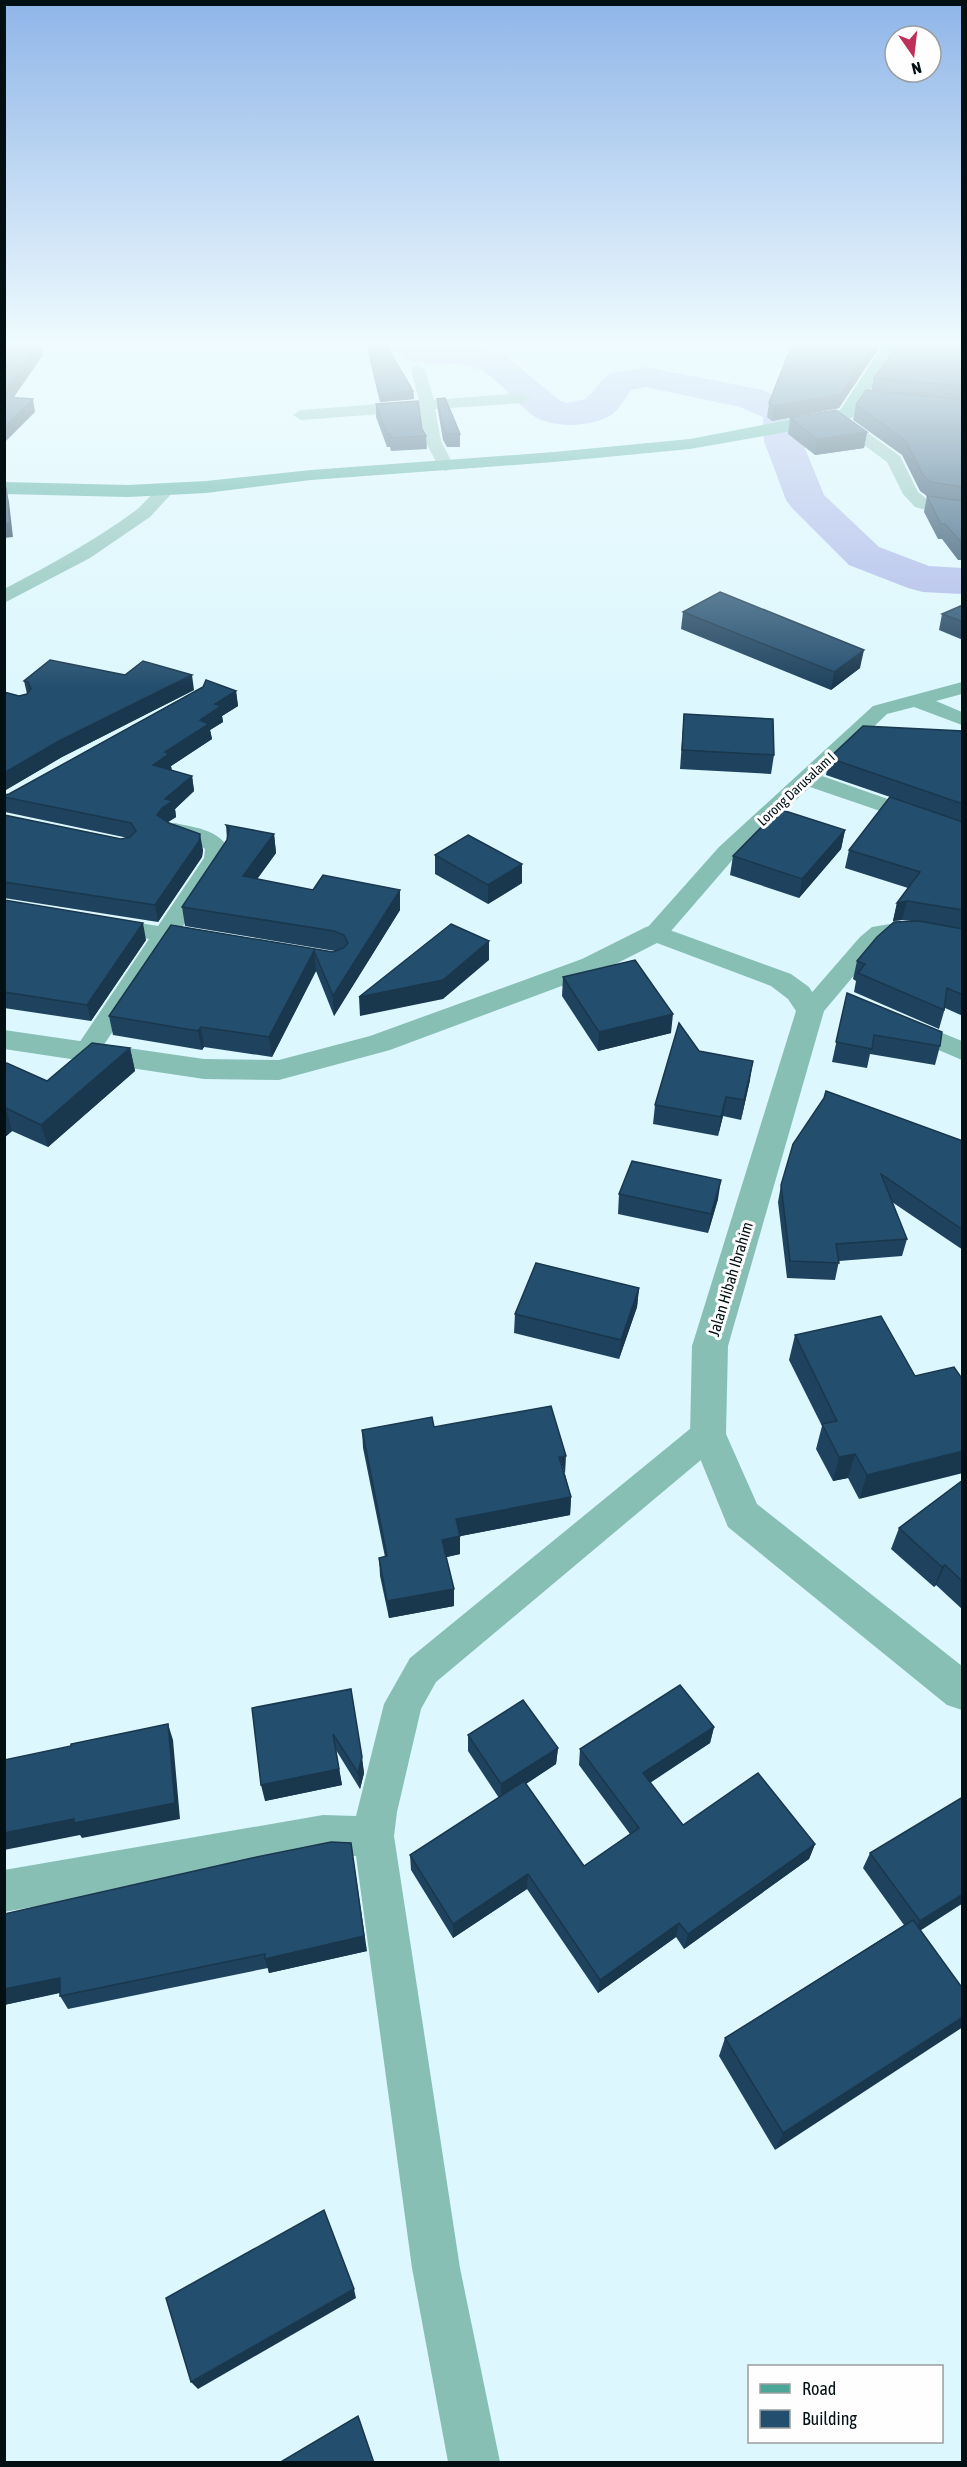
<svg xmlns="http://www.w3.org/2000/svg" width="967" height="2467" viewBox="0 0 967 2467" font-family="'Asap Condensed',sans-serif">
	<rect width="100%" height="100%" fill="#dcf7fd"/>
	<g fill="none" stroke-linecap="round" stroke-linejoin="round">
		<path fill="#abb6e7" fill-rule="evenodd" d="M 392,343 L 459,345 L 505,355 L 559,400 L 566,403 L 586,399 L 608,374 L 646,367 L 763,390 L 794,404 L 799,412 L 802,441 L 824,495 L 879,547 L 929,566 L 962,568 L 962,594 L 923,592 L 908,588 L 849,565 L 792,508 L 786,500 L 764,441 L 763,417 L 740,407 L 646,387 L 631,390 C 626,397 619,410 611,415 C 590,428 551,429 531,414 C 514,401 500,381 482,371 C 455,355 412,376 391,346 Z"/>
		<g fill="#88bfb5" fill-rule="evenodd">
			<polygon points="418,365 425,369 434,400 523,393 531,398 523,403 435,409 441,441 454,466 446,471 440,469 425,441 420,411 301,420 293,415 301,410 419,401 411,369"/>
			<polygon points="837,413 843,415 900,456 918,492 927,499 962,504 962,514 933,512 915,507 903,494 887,462 831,421 829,418"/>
			<path d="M 167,485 L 175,490 L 150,517 L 90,558 L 4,603 L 4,589 C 50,565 94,541 135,511 C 146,503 154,488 167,485 Z"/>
			<polygon points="962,682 962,694 936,701 962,712 962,725 914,707 887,714 822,776 962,825 962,839 810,787 735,857 665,938 656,940 647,938 644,933 647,928 719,847 873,706"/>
			<path d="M 175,823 C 196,828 216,829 229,848 L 228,858 L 181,929 L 214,936 L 217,941 L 214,946 L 205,949 L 172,943 L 95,1058 L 86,1061 L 77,1058 L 73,1052 L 149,939 L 95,929 L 92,924 L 95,919 L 104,917 L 158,926 L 204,858 L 205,849 C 194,839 172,842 164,830 L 167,825 Z"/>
			<polygon points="902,922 962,932 962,946 902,936 888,938 878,947 819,1017 810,1019 801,1017 797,1011 801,1005 860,937 872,927"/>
			<polygon points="903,1017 962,1041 962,1060 894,1031 890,1025 894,1019"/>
			<polygon points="708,1420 720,1424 725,1434 720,1444 436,1682 421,1709 397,1812 394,1836 460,2268 500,2462 448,2462 412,2268 356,1856 323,1855 4,1912 4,1870 323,1815 356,1816 384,1704 410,1658 696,1424"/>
		</g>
		<polygon fill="#88bfb5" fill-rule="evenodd" points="656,925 791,974 809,987 824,1011 728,1346 726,1434 757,1504 962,1666 962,1710 947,1705 728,1527 690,1434 692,1346 796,1011 788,999 771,986 657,943 602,971 390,1050 279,1080 204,1079 4,1049 4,1030 204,1059 279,1060 370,1036 582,959 646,927"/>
		<polygon fill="#4ca698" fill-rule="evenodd" points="888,343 904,343 886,365 852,418 837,423 690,449 554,462 311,480 206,493 128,497 4,494 4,482 128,485 206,481 311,470 554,452 690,439 840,410 874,359"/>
	</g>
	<g fill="#1f435f">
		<polygon points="366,343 385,343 413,391 414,399 380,402"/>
		<polygon points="797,343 885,343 872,358 839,408 772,421 767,417 769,403"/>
		<polygon points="963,343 963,560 958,560 942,539 938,539 924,512 927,496 920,491 902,455 853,420 856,405 871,391 874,378"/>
		<polygon points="437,399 460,434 460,447 447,447 443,440 438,411"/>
		<polygon points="376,404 422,429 426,436 427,449 391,451 390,447 387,447 376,417"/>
		<polygon points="790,418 867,432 864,448 815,455 788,434"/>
		<polygon points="963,605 963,640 939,630 942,614"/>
		<polygon points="683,612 860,668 831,690 681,629"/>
		<polygon points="24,681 194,690 62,757 4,791 4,692 19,696 27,694"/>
		<polygon points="236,691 238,706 222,716 223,722 210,730 212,739 171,766 171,770 192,776 194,791 175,809 176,817 168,822 203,850 202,857 158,922 4,898 4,815 121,839 128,838 5,812 4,795 9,794"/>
		<polygon points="684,714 774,755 771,774 680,769"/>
		<polygon points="963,731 963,1016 945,1008 939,1029 854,992 856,981 853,979 857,961 911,921 902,920 893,921 897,903 908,888 845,868 849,850 896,799 826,775 829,758"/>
		<polygon points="226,825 274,834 276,853 257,879 400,910 334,1016 316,971 272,1057 204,1047 202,1050 113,1035 109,1016 171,925 333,952 335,951 185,926 182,907 227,840"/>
		<polygon points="845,830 841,849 799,898 730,875 733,856"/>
		<polygon points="435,855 522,883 488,904 435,874"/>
		<polygon points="4,900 146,940 91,1021 4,1008"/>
		<polygon points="563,977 671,1033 598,1051 562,996"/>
		<polygon points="847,993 940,1046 935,1065 870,1054 867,1068 832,1062"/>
		<polygon points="130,1048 135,1071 48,1147 12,1131 4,1138 4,1065 47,1081"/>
		<polygon points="699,1051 750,1080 741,1120 723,1116 718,1136 653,1124 655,1105"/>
		<polygon points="963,1141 963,1250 892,1202 907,1239 902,1256 839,1261 835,1280 787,1278 778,1202 781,1185"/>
		<polygon points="619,1194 718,1199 708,1233 618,1214"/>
		<polygon points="639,1288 637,1307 619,1359 514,1333 515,1314"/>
		<polygon points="795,1335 915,1376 859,1499 848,1478 833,1481 816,1449 822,1426 789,1360"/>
		<polygon points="434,1427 565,1474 571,1497 570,1515 460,1536 460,1554 446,1557 454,1589 454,1606 389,1618 380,1576 379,1558 385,1557 363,1448 362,1430"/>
		<polygon points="963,1480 963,1610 936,1585 934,1587 891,1549 899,1528"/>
		<polygon points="351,1689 364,1773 360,1789 336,1750 342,1785 265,1801"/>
		<polygon points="714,1727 710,1743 650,1783 683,1825 815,1844 809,1859 684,1949 676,1937 598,1993 527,1889 453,1938 411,1870 410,1855 499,1798 468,1751 468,1735 558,1748 556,1764 526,1784 584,1866 630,1834 579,1765 580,1749"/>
		<polygon points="963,1799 963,1903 920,1930 775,2150 719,2056 725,2038 904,1925 863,1868 870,1853"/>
		<polygon points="4,1914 367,1951 269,1973 268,1968 68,2009 60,1996 60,1993 4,2005"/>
	</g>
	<g fill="#19374d">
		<polygon points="40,343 43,355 5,410 4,393"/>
		<polygon points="875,343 885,343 872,358 839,408 772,421 774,406"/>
		<polygon points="413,391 414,399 380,402 379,394"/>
		<polygon points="33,399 35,412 4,443 4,427"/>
		<polygon points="867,432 864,448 815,455 817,439"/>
		<polygon points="6,488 9,502 13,537 4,538"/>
		<polygon points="864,650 860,668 831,690 834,672"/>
		<polygon points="192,675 194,690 62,757 4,791 4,773 59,741"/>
		<polygon points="236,691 238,706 222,716 223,722 210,730 212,739 171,766 172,770 155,781 153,765 215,704"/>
		<polygon points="192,776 194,791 175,809 176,817 165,824 157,815 165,799"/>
		<polygon points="845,830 841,849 799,898 802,879"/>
		<polygon points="200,834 203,850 202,857 158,922 155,905"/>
		<polygon points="274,834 276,853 245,896 243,876"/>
		<polygon points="522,864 522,883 488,904 488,885"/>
		<polygon points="400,890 400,910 334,1016 333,996"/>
		<polygon points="907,901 902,920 893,921 897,903"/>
		<polygon points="143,923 146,940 91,1021 87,1005"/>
		<polygon points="489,941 489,960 443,999 360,1016 359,997"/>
		<polygon points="314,951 316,971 272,1057 269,1037"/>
		<polygon points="673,1014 671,1033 598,1051 599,1032"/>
		<polygon points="201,1027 204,1047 202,1050 198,1031"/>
		<polygon points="130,1048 135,1071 48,1147 41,1125"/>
		<polygon points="753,1061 750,1080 741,1120 744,1100"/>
		<polygon points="726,1097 723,1116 718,1136 721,1117"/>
		<polygon points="6,1108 12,1131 4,1138 4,1109"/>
		<polygon points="721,1180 718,1199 708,1233 711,1214"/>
		<polygon points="639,1288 637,1307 619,1359 621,1340"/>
		<polygon points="963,1451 963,1473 859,1499 867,1475"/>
		<polygon points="855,1454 848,1478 833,1481 839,1457"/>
		<polygon points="566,1456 565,1474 559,1457"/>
		<polygon points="571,1497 570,1515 456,1537 456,1519"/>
		<polygon points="460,1536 460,1554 443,1558 442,1540"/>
		<polygon points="945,1565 936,1585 934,1587 942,1567"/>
		<polygon points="454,1589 454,1606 389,1618 387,1601"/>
		<polygon points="168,1724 173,1740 180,1819 82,1838 80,1835 4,1850 4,1833"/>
		<polygon points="714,1727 710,1743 640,1789 643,1773"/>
		<polygon points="558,1748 556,1764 501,1800 501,1784"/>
		<polygon points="362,1757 364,1773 360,1789 358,1773"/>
		<polygon points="339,1769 342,1785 265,1801 261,1785"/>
		<polygon points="351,1843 367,1951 269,1973 265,1959"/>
		<polygon points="815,1844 809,1859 684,1949 688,1934"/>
		<polygon points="528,1874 527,1889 453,1938 453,1924"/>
		<polygon points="963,1894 963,1903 912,1936 920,1921"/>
		<polygon points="679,1923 676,1937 598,1993 600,1980"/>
		<polygon points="60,1978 67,1991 4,2005 4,1989"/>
		<polygon points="963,2017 963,2027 775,2150 783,2133"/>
		<polygon points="354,2289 356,2298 198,2389 191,2382"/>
	</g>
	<g fill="#244e6e" stroke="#19374d" stroke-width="1.5">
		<polygon points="4,343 40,343 4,393"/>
		<polygon points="367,343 385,343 413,391 379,394"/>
		<polygon points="797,343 875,343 841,394 774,406 769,403 787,357"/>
		<polygon points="899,343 963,343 963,386 874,378"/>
		<polygon points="866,390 963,400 963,487 931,482 923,475 905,440 856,405"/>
		<polygon points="4,397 33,399 4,427"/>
		<polygon points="445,398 460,434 447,434 443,427 437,399"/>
		<polygon points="418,401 422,429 426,436 391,438 390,434 387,434 376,404"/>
		<polygon points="836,410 867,432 817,439 790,418"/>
		<polygon points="4,488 6,488 10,523 4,524"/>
		<polygon points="927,496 963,501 963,544 945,524 941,524"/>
		<polygon points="720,592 864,650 834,672 683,612"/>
		<polygon points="963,605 963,622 942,614"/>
		<polygon points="50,660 125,675 143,661 192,675 59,741 4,773 4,692 19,696 27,694 31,689 28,682 24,681"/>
		<polygon points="206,680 236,691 215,704 221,706 200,720 209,724 165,752 169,754 153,765 192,776 165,799 173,801 162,808 157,815 169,823 200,834 199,841 155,905 4,882 4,815 121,839 130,837 136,831 131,823 4,797 4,795 9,794 203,687"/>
		<polygon points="684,714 773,719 774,755 682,750"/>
		<polygon points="863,726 963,731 963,804 829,758"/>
		<polygon points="890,797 963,822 963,910 907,901 897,903 920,872 849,850"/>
		<polygon points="779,809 845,830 802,879 733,856"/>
		<polygon points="226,825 274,834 243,876 313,890 323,875 400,890 333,996 314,951 269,1037 201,1027 198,1031 109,1016 171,925 333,952 343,948 348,943 344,935 334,931 182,907 227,840 229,829"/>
		<polygon points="468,835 522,864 488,885 435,855"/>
		<polygon points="4,900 143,923 87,1005 4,992"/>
		<polygon points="919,921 963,929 963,995 947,988 944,1010 858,973 865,964 857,961 877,937 894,922"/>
		<polygon points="451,924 489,941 443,980 359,997"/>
		<polygon points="635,960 673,1014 599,1032 563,977"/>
		<polygon points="847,993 942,1032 940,1046 874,1035 872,1049 836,1042"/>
		<polygon points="679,1023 699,1051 753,1061 744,1100 726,1097 721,1117 655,1105"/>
		<polygon points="92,1043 130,1048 41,1125 6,1108 4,1109 4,1065 7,1063 47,1081"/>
		<polygon points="826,1091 963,1141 963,1230 881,1174 907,1239 836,1244 839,1263 790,1261 781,1185 793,1144 824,1098"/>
		<polygon points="632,1161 721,1180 711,1214 619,1194"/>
		<polygon points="536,1263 639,1288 621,1340 515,1314"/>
		<polygon points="881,1316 915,1376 954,1367 963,1380 963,1451 867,1475 855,1454 839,1457 822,1424 837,1421 795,1335"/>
		<polygon points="551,1406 566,1456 559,1457 571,1497 456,1519 460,1536 442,1540 454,1589 387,1601 379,1558 387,1556 362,1430 432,1417 434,1427"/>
		<polygon points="963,1480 963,1582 945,1565 942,1567 899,1528"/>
		<polygon points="680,1685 714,1727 643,1773 683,1825 758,1773 815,1844 688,1934 679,1923 600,1980 528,1874 453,1924 410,1855 524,1781 584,1866 639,1828 580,1749"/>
		<polygon points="351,1689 362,1757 358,1773 333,1734 339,1769 261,1785 252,1708"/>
		<polygon points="523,1700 558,1748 501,1784 468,1735"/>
		<polygon points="168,1724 175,1803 74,1823 74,1819 4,1833 4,1760 71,1746 71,1744"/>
		<polygon points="961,1798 963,1799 963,1894 920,1921 870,1853"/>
		<polygon points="331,1842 351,1843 364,1936 265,1959 265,1954 60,1996 60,1978 4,1989 4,1914 252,1858"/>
		<polygon points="913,1920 963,1989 963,2017 783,2133 725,2038"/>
		<polygon points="324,2210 354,2289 191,2382 166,2298"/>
		<polygon points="358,2416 374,2463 279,2463"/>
	</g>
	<linearGradient id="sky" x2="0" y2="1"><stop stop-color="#8fb5e8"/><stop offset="0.5" stop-color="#effbfe"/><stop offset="1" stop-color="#effbfe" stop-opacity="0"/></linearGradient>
	<rect width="967" height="688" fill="url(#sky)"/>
	<g text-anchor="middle" stroke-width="6" stroke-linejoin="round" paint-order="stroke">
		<g font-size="14" fill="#021014" stroke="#fefefe">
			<text transform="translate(796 789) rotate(-43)" y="5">Lorong Darusalam I</text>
		</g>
		<g font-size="16" fill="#021014" stroke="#fefefe">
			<text transform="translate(730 1279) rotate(-73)" y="6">Jalan Hibah Ibrahim</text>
		</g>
	</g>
	<rect width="967" height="2467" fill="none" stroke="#021014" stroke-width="12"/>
	<rect x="748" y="2365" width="195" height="78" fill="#fefefe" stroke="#999fa0" stroke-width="1.5"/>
	<rect x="760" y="2384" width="30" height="9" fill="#4ca698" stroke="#999fa0" stroke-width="1.5"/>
	<text x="802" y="2395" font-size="18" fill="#021014">Road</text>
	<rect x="760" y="2410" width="30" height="18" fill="#244e6e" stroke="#999fa0" stroke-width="1.5"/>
	<text x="802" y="2425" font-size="18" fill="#021014">Building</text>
	<g transform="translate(913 54) rotate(166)"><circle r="28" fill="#fefefe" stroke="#999fa0" stroke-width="1.5"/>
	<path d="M0-4.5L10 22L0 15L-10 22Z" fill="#be2f5a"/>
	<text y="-9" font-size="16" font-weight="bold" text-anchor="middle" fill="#021014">N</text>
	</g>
</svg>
